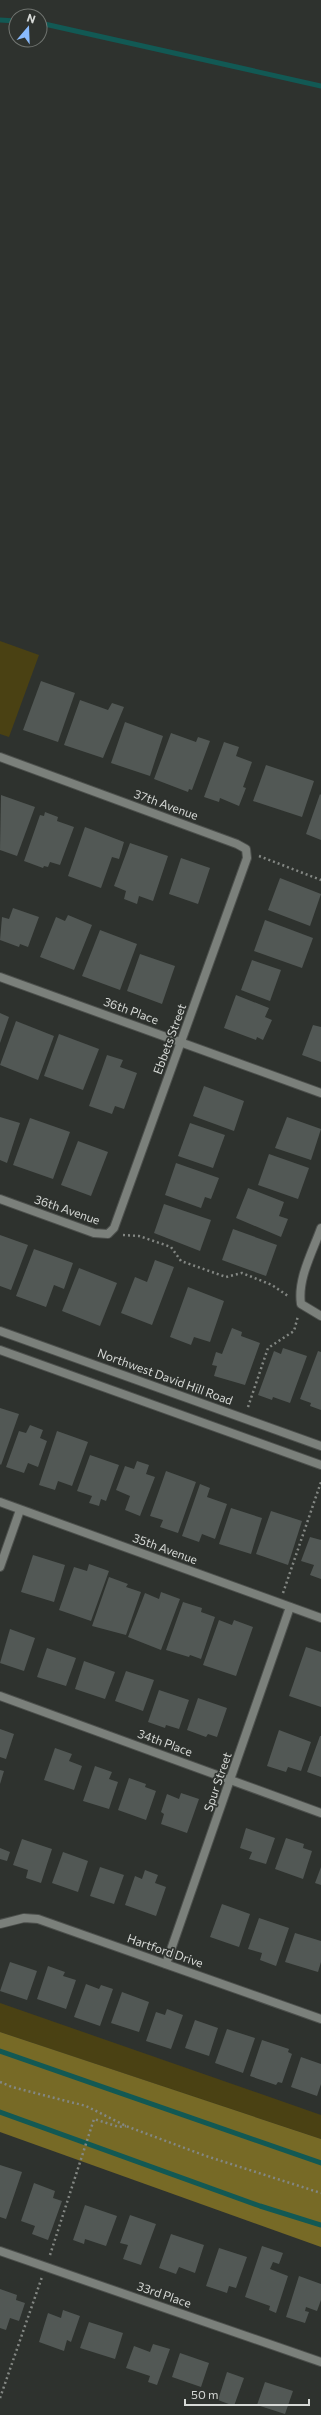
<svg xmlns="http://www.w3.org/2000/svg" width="321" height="2415" viewBox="0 0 321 2415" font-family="Commissioner,sans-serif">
	<rect width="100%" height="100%" fill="#2e322e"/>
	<g fill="#4a4113">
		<polygon points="0,641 39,655 9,737 0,734"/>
		<polygon points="0,2003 321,2115 321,2139 0,2032"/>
	</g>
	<polygon fill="#776a26" points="0,2032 321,2139 321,2247 0,2132"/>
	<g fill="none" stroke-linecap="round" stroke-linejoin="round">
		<g stroke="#125954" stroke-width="5">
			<polyline points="0,20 16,21"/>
			<polyline points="40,23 321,86"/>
			<polyline points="0,2051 321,2163"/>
			<polyline points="0,2112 260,2206 321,2225"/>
		</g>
	</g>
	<g fill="#525855">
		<polygon points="41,681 75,693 58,742 23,730"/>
		<polygon points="80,700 108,710 112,703 124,707 103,758 64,745"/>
		<polygon points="125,722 163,736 150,776 111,763"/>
		<polygon points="171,733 196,742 198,737 210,741 192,790 189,789 188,792 154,779"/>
		<polygon points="224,742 239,747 236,756 252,762 243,787 246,788 239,806 220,798 219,802 204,797"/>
		<polygon points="266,765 314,781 302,817 253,801"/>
		<polygon points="320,794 321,795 321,840 306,834"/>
		<polygon points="1,795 35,807 17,856 0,850"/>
		<polygon points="45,812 58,817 57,821 74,827 60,865 50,862 48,867 44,866 43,868 24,861 40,815 44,816"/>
		<polygon points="85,827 124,842 119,859 112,857 101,888 68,876"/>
		<polygon points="130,843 168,856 153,901 139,896 137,904 124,899 126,891 114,886"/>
		<polygon points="181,858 210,868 198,904 169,894"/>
		<polygon points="280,878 321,894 310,926 268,910"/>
		<polygon points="13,908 39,917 28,947 20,944 19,947 0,940 2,917 9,919"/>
		<polygon points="68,915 92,925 74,970 40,957 56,917 65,921"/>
		<polygon points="265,920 313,938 302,968 254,951"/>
		<polygon points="100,930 137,944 120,990 82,976"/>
		<polygon points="140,954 175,966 162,1004 127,991"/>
		<polygon points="252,960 281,970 270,1001 241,990"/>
		<polygon points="236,995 269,1008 265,1017 272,1020 263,1040 257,1037 256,1040 224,1028"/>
		<polygon points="0,1013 9,1017 0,1043"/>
		<polygon points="16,1021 54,1036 38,1080 0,1065"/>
		<polygon points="313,1025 321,1027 321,1062 302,1055"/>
		<polygon points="59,1034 99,1049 83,1090 44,1076"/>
		<polygon points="107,1055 123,1060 120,1067 137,1073 124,1109 115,1106 112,1114 89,1106"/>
		<polygon points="204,1086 244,1101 234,1131 193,1116"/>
		<polygon points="0,1117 20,1123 7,1163 0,1160"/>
		<polygon points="287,1117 321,1129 311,1160 275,1148"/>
		<polygon points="30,1118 70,1132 53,1179 13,1165"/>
		<polygon points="190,1123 225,1135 213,1168 178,1156"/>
		<polygon points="78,1141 108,1152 91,1196 61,1185"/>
		<polygon points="269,1154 309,1168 298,1199 258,1185"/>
		<polygon points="176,1163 219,1178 211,1199 205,1197 201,1208 165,1195"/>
		<polygon points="248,1188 284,1202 279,1216 288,1219 281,1237 236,1218"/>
		<polygon points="164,1204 211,1220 200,1251 154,1233"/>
		<polygon points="233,1229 277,1245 266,1276 222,1260"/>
		<polygon points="0,1235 28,1245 11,1290 0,1286"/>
		<polygon points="34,1249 73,1263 64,1289 54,1285 46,1307 16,1296"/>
		<polygon points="155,1260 174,1267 152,1325 121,1313 135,1277 147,1282"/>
		<polygon points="79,1268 117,1283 100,1326 62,1311"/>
		<polygon points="188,1287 224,1301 210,1342 194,1337 191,1345 170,1337"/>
		<polygon points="232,1328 242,1332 241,1336 260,1343 245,1385 214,1376 217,1366 212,1365 216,1352 222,1354"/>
		<polygon points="283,1348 307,1356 290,1403 273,1397 272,1400 258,1395 274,1351 281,1354"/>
		<polygon points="318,1351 321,1352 321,1410 310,1406 311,1403 300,1399"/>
		<polygon points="0,1408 19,1414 1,1465 0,1464"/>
		<polygon points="30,1425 43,1430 40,1438 47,1441 38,1467 28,1463 24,1473 6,1467 19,1431 26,1433"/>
		<polygon points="57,1431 88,1442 72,1486 58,1481 55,1490 39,1485"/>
		<polygon points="90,1455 119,1465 106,1501 101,1499 99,1506 89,1503 92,1496 77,1491"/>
		<polygon points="137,1461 149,1465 146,1474 155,1477 140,1516 125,1510 130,1496 116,1490 125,1466 134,1469"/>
		<polygon points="166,1471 196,1482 178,1533 160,1527 163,1520 150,1516"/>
		<polygon points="200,1484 210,1488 207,1497 227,1504 215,1539 202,1534 199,1542 182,1536"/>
		<polygon points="231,1508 262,1518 251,1554 219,1544"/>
		<polygon points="271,1511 302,1521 288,1565 256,1554"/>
		<polygon points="310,1537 321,1540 321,1579 310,1575 314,1565 301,1561"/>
		<polygon points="33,1555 65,1565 54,1602 21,1592"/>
		<polygon points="89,1564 109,1571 91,1621 59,1610 74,1567 87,1571"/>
		<polygon points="109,1577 128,1584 126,1587 141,1592 126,1635 92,1626"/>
		<polygon points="161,1592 180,1599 161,1650 128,1637 145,1593 159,1599"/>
		<polygon points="183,1602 202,1608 201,1612 215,1617 201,1659 190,1655 189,1657 166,1650"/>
		<polygon points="219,1620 232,1625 234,1620 253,1627 236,1676 203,1665"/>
		<polygon points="10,1629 35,1638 24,1671 0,1663"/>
		<polygon points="306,1647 321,1652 321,1707 289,1696"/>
		<polygon points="47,1648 76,1658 66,1686 37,1677"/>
		<polygon points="84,1661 115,1672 105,1699 75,1689"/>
		<polygon points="126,1671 154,1680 143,1711 115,1701"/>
		<polygon points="159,1690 189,1700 179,1729 166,1725 165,1728 148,1722"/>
		<polygon points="198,1698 227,1708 217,1737 208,1734 206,1737 187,1730"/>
		<polygon points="0,1729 14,1734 6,1759 0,1757"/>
		<polygon points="279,1730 311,1742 301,1771 288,1767 286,1772 267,1766"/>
		<polygon points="320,1736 321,1736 321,1777 307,1772"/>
		<polygon points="55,1748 72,1754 69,1761 82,1766 74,1790 44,1780"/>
		<polygon points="95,1766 112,1772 109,1779 118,1782 109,1809 83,1801"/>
		<polygon points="0,1770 4,1771 0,1784"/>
		<polygon points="129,1778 146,1784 145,1787 156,1791 146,1820 118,1810"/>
		<polygon points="181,1793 199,1799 187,1833 161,1824 164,1814 161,1812 167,1794 179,1799"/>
		<polygon points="246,1828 275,1838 266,1864 249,1859 252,1852 240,1848"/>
		<polygon points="286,1838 304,1844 303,1848 312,1851 303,1879 275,1869"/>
		<polygon points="22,1839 52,1849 41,1883 26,1878 28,1870 13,1865"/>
		<polygon points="0,1848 10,1852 7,1861 0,1859"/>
		<polygon points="63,1852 88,1861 78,1892 52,1883"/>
		<polygon points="100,1867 124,1875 114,1904 90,1896"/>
		<polygon points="321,1867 321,1885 315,1883"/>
		<polygon points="145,1870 158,1875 155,1883 166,1887 156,1916 125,1905 135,1876 142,1879"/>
		<polygon points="222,1904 250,1914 239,1947 210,1937"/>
		<polygon points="259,1918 289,1928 276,1966 260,1960 262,1953 248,1949"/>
		<polygon points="295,1933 321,1941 321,1962 318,1972 285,1962"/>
		<polygon points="10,1962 37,1971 27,2000 0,1991"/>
		<polygon points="48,1966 65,1972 63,1976 76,1980 66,2009 37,1999"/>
		<polygon points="86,1984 99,1989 101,1985 113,1989 100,2026 74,2017"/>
		<polygon points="122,1992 149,2002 139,2032 111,2023"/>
		<polygon points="167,2009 183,2015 171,2049 146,2041 156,2012 165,2015"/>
		<polygon points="195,2020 218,2028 209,2056 185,2048"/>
		<polygon points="227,2029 255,2038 243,2073 215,2063"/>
		<polygon points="262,2040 289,2049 288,2052 292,2054 282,2083 278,2082 276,2085 250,2076"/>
		<polygon points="301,2057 321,2064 321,2084 317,2096 291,2087"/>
		<polygon points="0,2165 22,2172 6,2219 0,2217"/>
		<polygon points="34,2183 55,2191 53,2198 62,2201 48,2240 32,2234 35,2226 21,2221"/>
		<polygon points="85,2205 117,2216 106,2246 85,2239 84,2244 73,2240"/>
		<polygon points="130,2215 156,2224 141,2265 123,2259 128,2245 120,2243"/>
		<polygon points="171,2234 204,2245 195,2273 179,2267 176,2274 159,2268"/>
		<polygon points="262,2246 283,2253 279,2264 273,2262 270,2269 288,2276 276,2313 269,2310 270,2306 245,2297"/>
		<polygon points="219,2248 247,2257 236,2288 229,2286 227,2293 206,2286"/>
		<polygon points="299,2276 321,2284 321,2300 317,2311 306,2307 305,2311 309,2312 305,2323 286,2317"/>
		<polygon points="0,2289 17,2295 16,2300 25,2303 19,2321 10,2318 6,2330 0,2328"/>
		<polygon points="63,2310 80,2316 71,2342 67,2340 64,2351 39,2342 48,2313 61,2318"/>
		<polygon points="89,2322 123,2333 115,2359 80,2348"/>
		<polygon points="153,2344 170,2349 157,2385 148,2382 150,2376 126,2368 134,2346 150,2352"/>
		<polygon points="180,2353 209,2363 201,2387 172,2377"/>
		<polygon points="227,2372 244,2378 234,2406 218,2400"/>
		<polygon points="265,2382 293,2391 285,2414 257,2405"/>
	</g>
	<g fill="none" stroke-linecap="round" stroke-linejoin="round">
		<defs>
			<g id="minor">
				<polyline points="0,757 237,844 246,849 247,858 114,1228 108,1234 94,1233 0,1199"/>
				<polyline points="0,977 321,1093"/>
				<path d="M 321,1228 C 313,1251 297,1279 301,1304 L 321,1316"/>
				<polyline points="0,1502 321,1618"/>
				<polyline points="0,1567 20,1510"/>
				<polyline points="0,1696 321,1813"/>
				<polyline points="0,1924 24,1918 38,1919 321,2019"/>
				<polyline points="166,1964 290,1607"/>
				<polyline points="0,2251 321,2362"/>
			</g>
			<g id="tertiary">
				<polyline points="0,1331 321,1446"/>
				<polyline points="0,1350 321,1465"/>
			</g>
		</defs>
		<use href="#minor" stroke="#4c4f4c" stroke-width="10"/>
		<use href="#tertiary" stroke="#4c4f4c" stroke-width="10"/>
		<g stroke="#838783" stroke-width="2.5" stroke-dasharray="2 3" stroke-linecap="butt">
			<polyline points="259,856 321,880"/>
			<polyline points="123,1235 139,1236 171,1247 181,1261 226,1277 242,1273 272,1285 288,1296"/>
			<polyline points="248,1407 268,1348 294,1331 298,1316"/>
			<polyline points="283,1593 321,1482"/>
			<polyline points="0,2082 12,2087 86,2106 126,2126 206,2156 321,2193"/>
			<polyline points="50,2255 94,2119 119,2127 126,2126"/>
			<polyline points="0,2398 42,2277"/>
		</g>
		<use href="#minor" stroke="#7b807b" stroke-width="8"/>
		<use href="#tertiary" stroke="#7b807b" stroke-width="8"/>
	</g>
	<g text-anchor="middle" stroke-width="3.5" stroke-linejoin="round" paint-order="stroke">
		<g font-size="12" fill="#d6d9d6" stroke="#2e322e">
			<text transform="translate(166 805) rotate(20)" y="4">37th Avenue</text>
			<text transform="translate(131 1011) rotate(20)" y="4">36th Place</text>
			<text transform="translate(170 1039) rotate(-70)" y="4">Ebbets Street</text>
			<text transform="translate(67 1210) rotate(19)" y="4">36th Avenue</text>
			<text transform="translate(165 1377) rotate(20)" y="4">Northwest David Hill Road</text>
			<text transform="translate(165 1549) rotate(20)" y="4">35th Avenue</text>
			<text transform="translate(165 1743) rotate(20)" y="4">34th Place</text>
			<text transform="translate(218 1782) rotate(-71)" y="4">Spur Street</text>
			<text transform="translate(165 1951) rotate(19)" y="4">Hartford Drive</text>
			<text transform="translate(164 2295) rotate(19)" y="4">33rd Place</text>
		</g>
	</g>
	<g transform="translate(28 28) rotate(19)"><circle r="19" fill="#2e322e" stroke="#717571"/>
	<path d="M0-3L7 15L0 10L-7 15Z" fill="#89bafc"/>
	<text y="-6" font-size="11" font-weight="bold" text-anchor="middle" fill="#d6d9d6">N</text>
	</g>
	<path d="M185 2399v6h124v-6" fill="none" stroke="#d6d9d6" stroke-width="2"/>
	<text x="191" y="2399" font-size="12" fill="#d6d9d6" stroke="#2e322e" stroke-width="3" paint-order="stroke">50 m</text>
</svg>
